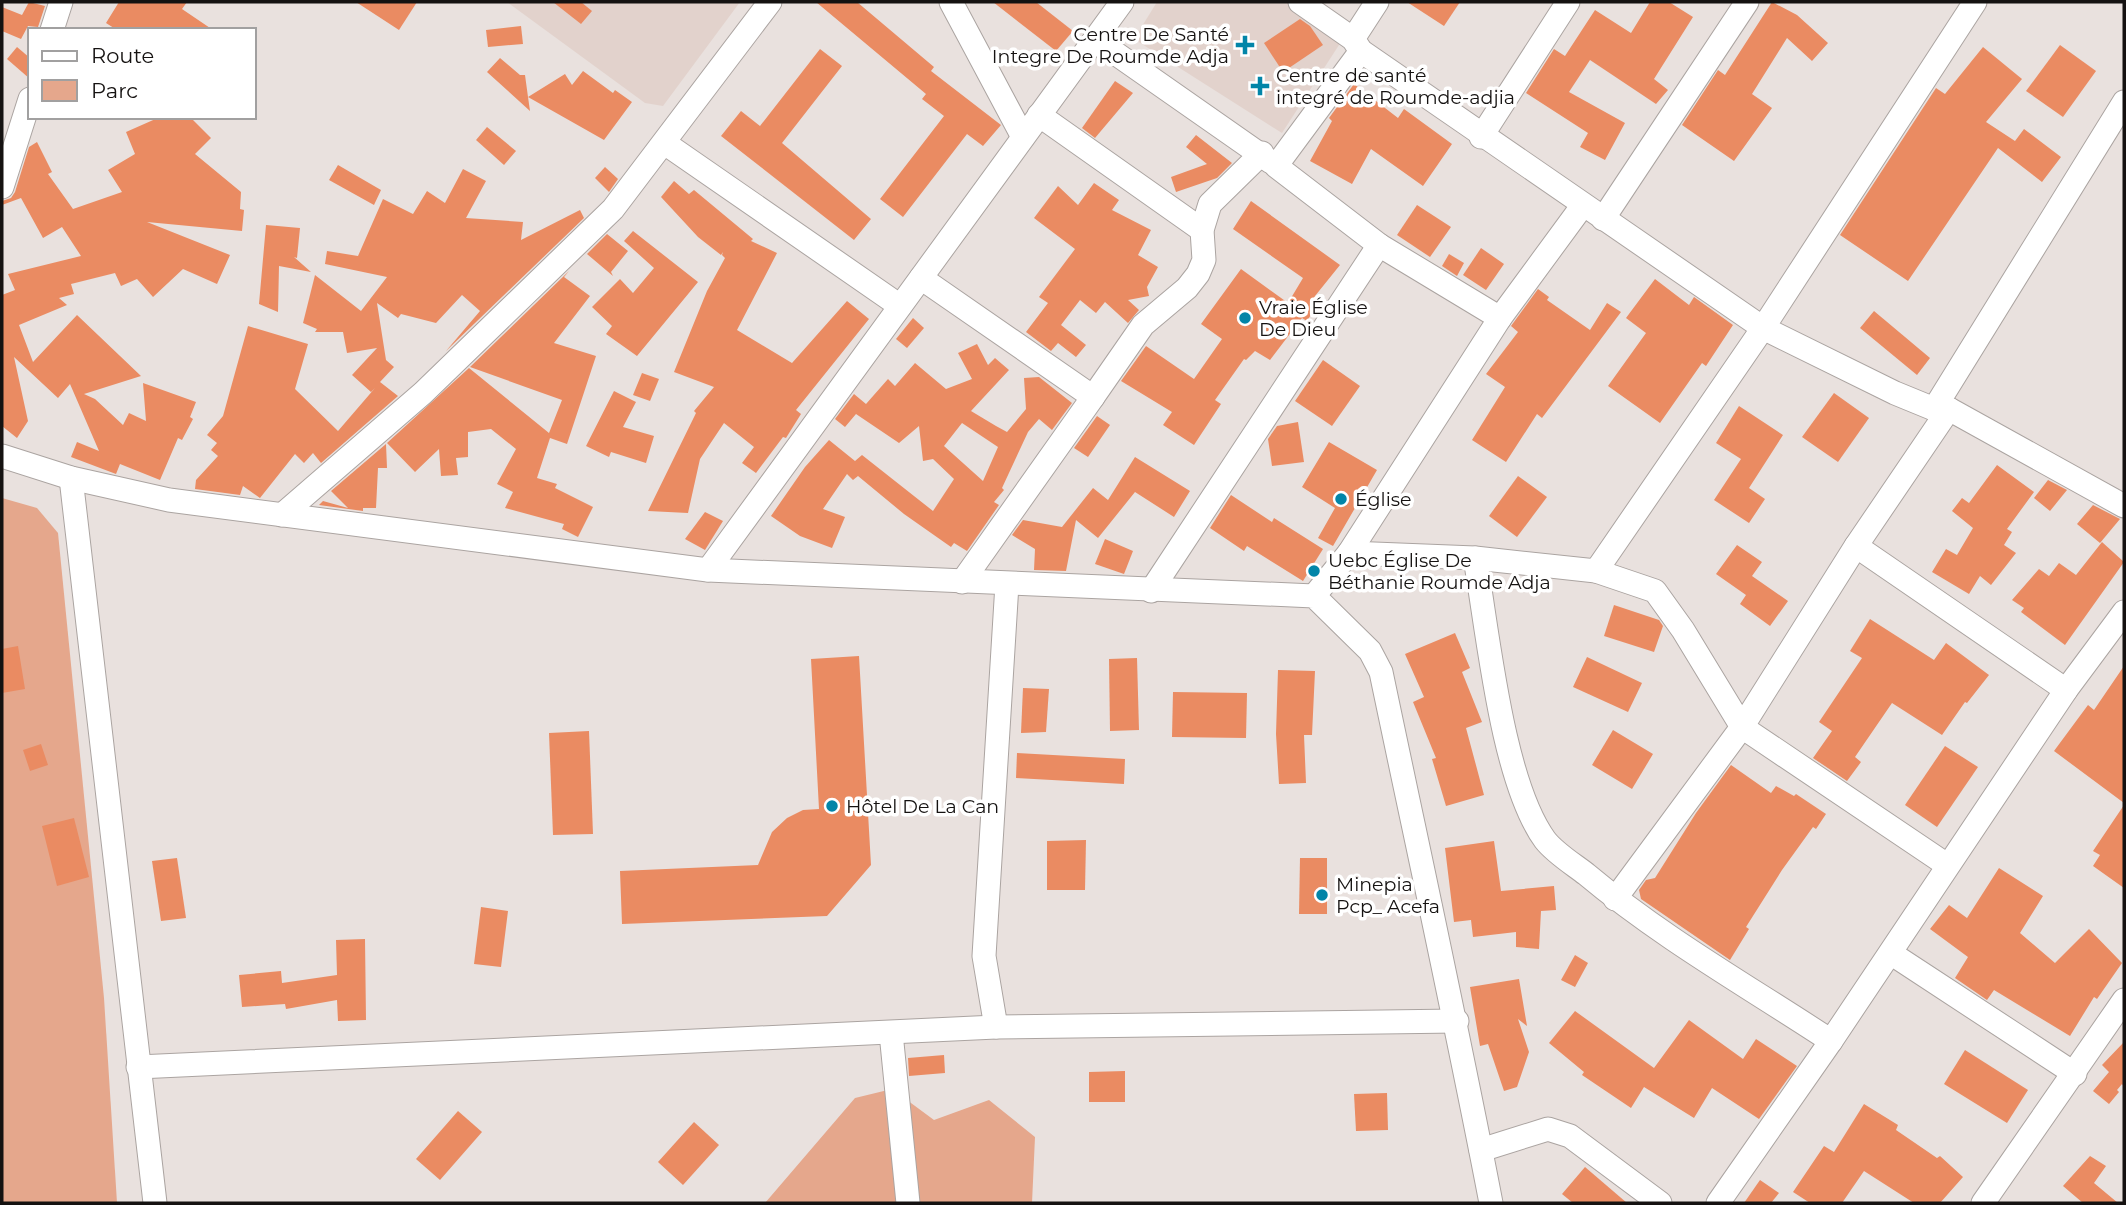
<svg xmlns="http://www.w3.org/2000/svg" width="2126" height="1205" viewBox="0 0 2126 1205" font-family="Montserrat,sans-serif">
	<rect width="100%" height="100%" fill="#e9e1de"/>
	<g fill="#e2d2cc">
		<polygon points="507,2 740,2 663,106 645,103"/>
		<polygon points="1157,2 1308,2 1350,28 1282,133 1134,39"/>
	</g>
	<g fill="#e5a78c">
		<polygon points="2,498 37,508 58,533 104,998 117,1203 2,1203"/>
		<polygon points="892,1089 934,1120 989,1100 1035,1137 1032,1203 765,1203 855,1098"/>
	</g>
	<g fill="#ea8b62" fill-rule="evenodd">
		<polygon points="29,2 45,6 38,27 28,26 21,39 2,31 2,7 22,15"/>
		<polygon points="119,2 187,2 182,9 213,30 117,30 106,23"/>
		<polygon points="356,2 417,2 399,30"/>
		<polygon points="553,2 581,2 592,11 581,24"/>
		<polygon points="816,2 857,2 934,67 931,71 1001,125 983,146 967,134 903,217 880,199 944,116 922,99 926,94"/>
		<polygon points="993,2 1036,2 1073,31 1056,51"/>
		<polygon points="1407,2 1460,2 1444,26"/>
		<polygon points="1650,2 1669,2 1693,17 1654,79 1668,90 1656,104 1590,60 1569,92 1625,123 1605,160 1580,147 1588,133 1526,93 1554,49 1565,56 1595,10 1631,33"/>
		<polygon points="1772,2 1797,15 1828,43 1812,61 1787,38 1752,94 1772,108 1734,161 1682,125 1718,70 1725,75"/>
		<polygon points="1300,19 1310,26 1323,45 1283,72 1264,43"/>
		<polygon points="521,26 523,44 488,47 486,30"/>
		<polygon points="2060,45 2096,71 2063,117 2026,91"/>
		<polygon points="17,47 30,58 30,79 7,59"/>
		<polygon points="1983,47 2022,79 1986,122 2015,141 2024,129 2061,157 2042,182 1998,148 1908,281 1840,235 1936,88 1945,94"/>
		<polygon points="820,49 842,66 782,143 871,219 854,240 721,136 741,111 760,126"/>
		<polygon points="500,58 520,75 525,75 528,97 565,74 572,85 583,71 613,93 615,90 632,102 604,140 528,97 530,111 487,72"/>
		<polygon points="1115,81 1133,93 1095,138 1082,128"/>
		<polygon points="1354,84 1398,118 1404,109 1452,144 1423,186 1371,149 1352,184 1310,161 1332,121 1329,118"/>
		<polygon points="160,117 190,117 211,138 195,154 241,192 240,209 244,210 242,231 147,222 230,255 217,284 183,269 153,297 137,279 121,286 115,273 71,284 74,294 59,298 67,305 19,325 33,362 77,315 141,376 84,394 95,399 123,425 129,413 146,421 143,383 196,402 190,417 193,419 182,440 178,438 160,480 120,464 116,474 71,457 77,442 99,451 70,384 58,398 14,357 28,421 17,438 2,426 2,295 15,290 8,274 81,256 62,227 43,238 21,198 2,205 2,201 11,198 15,192 29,147 37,142 52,172 48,174 73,209 122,192 108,170 135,154 126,132"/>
		<polygon points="487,127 516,151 504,165 476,140"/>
		<polygon points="1196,135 1232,163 1217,178 1176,192 1171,177 1207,164 1186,147"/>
		<polygon points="338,165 381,190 374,205 329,180"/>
		<polygon points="605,167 618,179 609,192 595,178"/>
		<polygon points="463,169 486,181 466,218 523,222 521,240 580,210 584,218 446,351 480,311 462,295 436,323 401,314 398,318 377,303 386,360 394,367 380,382 398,396 321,463 313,453 304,463 295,454 260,498 243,486 240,495 195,489 196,480 218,456 211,450 217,443 207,435 223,416 248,326 308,344 295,389 338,431 375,388 371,392 352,375 377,348 347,353 343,332 315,332 317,329 303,323 315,275 361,311 387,277 325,264 327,251 358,256 383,199 413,214 427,191 445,203"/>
		<polygon points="674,181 689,194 694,190 753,239 751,241 777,253 737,330 792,363 847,301 869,319 796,410 801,414 786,438 783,437 756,473 742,463 754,447 724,423 700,459 688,513 648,511 696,413 694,411 714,387 674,372 707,291 725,258 722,255 723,252 721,255 698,237 661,197"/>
		<polygon points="1094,183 1119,200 1112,210 1151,230 1138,255 1158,267 1147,287 1149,296 1128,300 1139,310 1128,323 1105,302 1096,313 1080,300 1061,325 1086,345 1076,357 1058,343 1051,351 1026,332 1048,303 1039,297 1075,249 1034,218 1058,186 1078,205"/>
		<polygon points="1251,201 1340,265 1315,296 1321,299 1307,321 1302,318 1270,360 1255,351 1246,360 1244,359 1215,400 1221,404 1194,445 1163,425 1172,412 1121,381 1146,346 1194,379 1222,339 1201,324 1241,269 1288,303 1303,278 1233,229"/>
		<polygon points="1417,205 1451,227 1430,257 1397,235"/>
		<polygon points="266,225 300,228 297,258 294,257 311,272 279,266 278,312 259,304"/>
		<polygon points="633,231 698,282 637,356 606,334 612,326 592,307 620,279 633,293 654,268 624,241"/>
		<polygon points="607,234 628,251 611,272 613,276 587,254"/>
		<polygon points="1481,248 1504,264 1486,290 1463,275"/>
		<polygon points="1449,254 1464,263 1457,276 1442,266"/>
		<polygon points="569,271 564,277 590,296 554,343 596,356 567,444 550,438 537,478 557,484 555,488 593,507 578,537 562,529 564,524 505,508 513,492 497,484 516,449 491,429 468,432 468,457 456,458 458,475 441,476 439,449 415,472 387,443 469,368 549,433 562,400 470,367"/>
		<polygon points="1655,279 1689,305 1694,297 1733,325 1706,366 1702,363 1660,423 1608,386 1646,333 1626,318"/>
		<polygon points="1538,289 1549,297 1547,300 1590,330 1607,303 1621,312 1542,418 1537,414 1506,462 1472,440 1505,387 1486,374 1518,332 1511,326"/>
		<polygon points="1874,311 1930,358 1917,375 1860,328"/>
		<polygon points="913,318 924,328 907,348 896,339"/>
		<path d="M 977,344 L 988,365 L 995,358 L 1009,370 L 971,411 L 996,426 L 1007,432 L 1026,409 L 1024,378 L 1039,377 L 1072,403 L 1052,430 L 1039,419 L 1028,432 L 1002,488 L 1004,490 L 994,502 L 999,505 L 967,551 L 954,543 L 951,547 L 904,514 L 858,476 L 853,480 L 847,474 L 823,509 L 845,517 L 832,548 L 800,536 L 771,516 L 805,467 L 829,440 L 855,461 L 862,455 L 933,511 L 954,479 L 933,459 L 923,461 L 919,426 L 899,443 L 856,414 L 845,427 L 835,419 L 854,394 L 866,404 L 888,379 L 895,386 L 915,363 L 946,389 L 972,379 L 958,353 ZM 962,423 L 998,447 L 983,481 L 944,446 Z"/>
		<polygon points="1323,360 1360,386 1332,426 1295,401"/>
		<polygon points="642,373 659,379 650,401 633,395"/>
		<polygon points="614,391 636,402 623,427 654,436 646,463 611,452 609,457 586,446"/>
		<polygon points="1834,393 1869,418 1838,462 1802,437"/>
		<polygon points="1739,406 1783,435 1749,488 1765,499 1749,523 1714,500 1741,459 1716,443"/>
		<polygon points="1097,416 1110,425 1088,457 1074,448"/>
		<polygon points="1298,422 1304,462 1272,466 1268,439 1277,426"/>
		<polygon points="1329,442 1377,470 1333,546 1318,538 1335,508 1302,487"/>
		<polygon points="386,444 387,468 378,468 376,508 363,508 363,511 319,505 323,501 348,508 331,491"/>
		<polygon points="1135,457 1190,491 1174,517 1135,492 1098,538 1076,520 1066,571 1034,570 1035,549 1012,535 1023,520 1062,527 1093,488 1108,500"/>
		<polygon points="1997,465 2034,492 2007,529 2012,532 2004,545 2016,553 1991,585 1980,576 1969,594 1932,572 1946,549 1957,555 1973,528 1952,511 1962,498 1969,503"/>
		<polygon points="1518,476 1547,497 1517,537 1489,516"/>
		<polygon points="2048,480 2067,490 2050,511 2034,498"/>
		<polygon points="1231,495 1272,522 1274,518 1323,549 1303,581 1247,546 1244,551 1210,528"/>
		<polygon points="2093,505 2120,519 2100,543 2077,524"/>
		<polygon points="705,512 723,521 705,550 685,539"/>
		<polygon points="1105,539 1133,551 1124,574 1095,564"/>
		<polygon points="2102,542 2124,562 2065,645 2021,612 2024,608 2012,600 2039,569 2049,576 2059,563 2076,575"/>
		<polygon points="1737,545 1762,562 1752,576 1788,601 1770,626 1740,604 1746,595 1716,574"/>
		<polygon points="1614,605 1659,620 1663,626 1654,652 1604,636"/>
		<polygon points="1870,619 1934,660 1946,643 1989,675 1967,703 1965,702 1942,735 1892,703 1855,757 1861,762 1847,781 1813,758 1832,731 1819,722 1862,658 1850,651"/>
		<polygon points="1455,633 1470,668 1462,672 1482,722 1466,728 1484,795 1446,806 1432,759 1436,758 1413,702 1424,697 1405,654"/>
		<polygon points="18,646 25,689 2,693 2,649"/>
		<polygon points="859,656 871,865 827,916 622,924 620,871 758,865 772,832 787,818 803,810 819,809 811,659"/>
		<polygon points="1587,657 1642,683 1628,712 1573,687"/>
		<polygon points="1137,658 1139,730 1110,731 1109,659"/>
		<polygon points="2124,666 2124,803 2054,751 2088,705 2094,710"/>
		<polygon points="1278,670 1315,671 1312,735 1304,735 1306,783 1279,784 1276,734"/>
		<polygon points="1023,688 1049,689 1046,732 1021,733"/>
		<polygon points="1173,692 1247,693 1246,738 1172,737"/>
		<polygon points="1613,730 1653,754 1632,789 1592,765"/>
		<polygon points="589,731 593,834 553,835 549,733"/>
		<polygon points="41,744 48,765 30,771 23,750"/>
		<polygon points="1945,746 1978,767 1937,827 1905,805"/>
		<polygon points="1017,753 1125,759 1124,784 1016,778"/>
		<polygon points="1731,765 1771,793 1776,786 1794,796 1796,794 1826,814 1816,829 1813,827 1782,870 1746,927 1749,929 1730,960 1641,899 1639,890 1646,880 1655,878 1696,813"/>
		<polygon points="2124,805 2124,888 2093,866 2100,855 2093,851"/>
		<polygon points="74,818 89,877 57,886 42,826"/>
		<polygon points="1086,840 1085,890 1047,890 1047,841"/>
		<polygon points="1494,841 1501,891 1554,886 1556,910 1541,911 1539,949 1516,947 1516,932 1473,937 1471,920 1454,922 1445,848"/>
		<polygon points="177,858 186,918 161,921 152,861"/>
		<polygon points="1300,858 1327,858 1327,914 1299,914"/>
		<polygon points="1999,868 2043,896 2020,933 2055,963 2089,929 2122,963 2097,999 2094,997 2070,1036 1994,990 1987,1000 1955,978 1968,957 1930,929 1949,905 1967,918"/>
		<polygon points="481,907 508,911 501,967 474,964"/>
		<polygon points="365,939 366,1020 338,1021 337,1000 286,1009 285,1004 242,1007 239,975 281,971 282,983 337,975 336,940"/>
		<polygon points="1575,955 1588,963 1575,987 1561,980"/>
		<polygon points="1519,979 1527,1026 1518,1019 1529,1052 1517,1087 1504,1091 1488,1044 1480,1046 1470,987"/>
		<polygon points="1575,1011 1654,1068 1689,1020 1743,1059 1756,1039 1797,1066 1759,1119 1712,1088 1694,1118 1644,1087 1631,1108 1582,1075 1584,1072 1549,1043"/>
		<polygon points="2124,1042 2124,1087 2122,1084 2117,1090 2119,1092 2109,1104 2093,1091 2109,1072 2102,1065"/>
		<polygon points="1965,1050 2028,1090 2007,1123 1944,1084"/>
		<polygon points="944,1055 945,1073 909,1076 908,1058"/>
		<polygon points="1125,1071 1125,1102 1089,1102 1089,1072"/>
		<polygon points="1387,1093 1388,1130 1356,1131 1354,1094"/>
		<polygon points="1864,1104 1898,1125 1896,1130 1937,1158 1940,1156 1963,1177 1940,1203 1914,1203 1864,1171 1842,1203 1810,1203 1793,1192 1824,1146 1834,1152"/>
		<polygon points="458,1111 482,1132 440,1180 416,1159"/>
		<polygon points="694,1122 719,1145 683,1185 658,1162"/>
		<polygon points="2090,1156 2106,1166 2094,1183 2118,1203 2083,1203 2063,1186"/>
		<polygon points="1585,1167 1627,1203 1573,1203 1562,1194"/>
		<polygon points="1760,1180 1779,1193 1771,1203 1744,1203"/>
	</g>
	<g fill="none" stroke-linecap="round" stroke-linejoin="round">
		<defs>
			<g id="minor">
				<polyline points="951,2 1023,137"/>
				<polyline points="1300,2 1353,39 1361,51 1763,328 1895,393 1934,409 1949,409 2124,506"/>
				<polyline points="52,30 61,2"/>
				<polyline points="1095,39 1271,162"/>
				<polyline points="1353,39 1377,2"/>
				<polyline points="1361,51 1276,166 1379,245"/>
				<polyline points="1039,115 1202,230"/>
				<polyline points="1481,137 1568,2"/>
				<polyline points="666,144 900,306"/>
				<polyline points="2,187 30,99"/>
				<polyline points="1603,219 1747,2"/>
				<polyline points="921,278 1093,397 962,582"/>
				<polyline points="1093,397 1143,325 1187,288 1198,274 1204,260 1202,230 1210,204 1262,153"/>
				<polyline points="1934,409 2124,102"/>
				<path d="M 2,456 L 71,478 L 169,500 L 708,570 L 1314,596 L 1370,651 L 1381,672 C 1418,849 1457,1026 1491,1203"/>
				<polyline points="71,478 155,1203"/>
				<polyline points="282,515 423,393 613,209 770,2"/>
				<polyline points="1856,546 2066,690"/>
				<path d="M 1349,553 L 1475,558 C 1488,633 1502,781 1545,840 C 1555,853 1573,864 1586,874 C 1661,937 1749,987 1831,1041 L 2066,690 L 2124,612"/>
				<polyline points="1475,558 1596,571 1763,328 1975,2"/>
				<polyline points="708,570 1122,2"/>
				<polyline points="1596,571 1655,591 1683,630 1742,727 1947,865"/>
				<polyline points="1151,591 1379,245 1500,318"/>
				<polyline points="1314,596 1349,553 1500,318 1583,205"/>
				<polyline points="1615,899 1742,727 1856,546 1949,409"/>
				<polyline points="1892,954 2075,1074"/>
				<polyline points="996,1027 984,956 1007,584"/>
				<polyline points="891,1033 908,1203"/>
				<polyline points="138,1067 996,1027 1457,1021"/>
				<polyline points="1481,1150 1548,1129 1570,1136 1660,1203"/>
				<polyline points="1718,1203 1831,1041"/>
				<polyline points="1983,1203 2124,1000"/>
			</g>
		</defs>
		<use href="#minor" stroke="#aba4a1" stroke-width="25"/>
		<use href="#minor" stroke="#fff" stroke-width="23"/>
	</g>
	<g fill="#0285a8" stroke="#fff" stroke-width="2.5">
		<path d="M1241.5 34.5h7v7h7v7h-7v7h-7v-7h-7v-7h7z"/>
		<path d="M1256.5 75.5h7v7h7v7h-7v7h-7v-7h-7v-7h7z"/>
		<circle cx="1245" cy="318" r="7"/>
		<circle cx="1341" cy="499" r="7"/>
		<circle cx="1314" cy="571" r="7"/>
		<circle cx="832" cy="806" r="7"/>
		<circle cx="1322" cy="895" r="7"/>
	</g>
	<g text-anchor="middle" stroke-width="7" stroke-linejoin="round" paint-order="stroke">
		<g font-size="19" fill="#151211" stroke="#fff" text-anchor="start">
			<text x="1229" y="41" text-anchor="end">Centre De Santé<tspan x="1229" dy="22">Integre De Roumde Adja</tspan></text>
			<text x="1276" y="82">Centre de santé<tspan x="1276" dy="22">integré de Roumde-adjia</tspan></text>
			<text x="1259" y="314">Vraie Église<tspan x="1259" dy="22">De Dieu</tspan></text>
			<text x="1355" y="506">Église</text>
			<text x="1328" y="567">Uebc Église De<tspan x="1328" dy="22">Béthanie Roumde Adja</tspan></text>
			<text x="846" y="813">Hôtel De La Can</text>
			<text x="1336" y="891">Minepia<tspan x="1336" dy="22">Pcp_ Acefa</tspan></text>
		</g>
	</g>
	<rect width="2126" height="1205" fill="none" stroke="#151211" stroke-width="7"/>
	<rect x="28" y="28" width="228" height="91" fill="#ffffff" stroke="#a1a0a0" stroke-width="2"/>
	<rect x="42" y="51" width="35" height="10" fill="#ffffff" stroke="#a1a0a0" stroke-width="2"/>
	<text x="91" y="63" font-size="21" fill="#151211">Route</text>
	<rect x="42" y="80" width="35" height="21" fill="#e5a78c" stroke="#a1a0a0" stroke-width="2"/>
	<text x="91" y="98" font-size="21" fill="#151211">Parc</text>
</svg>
